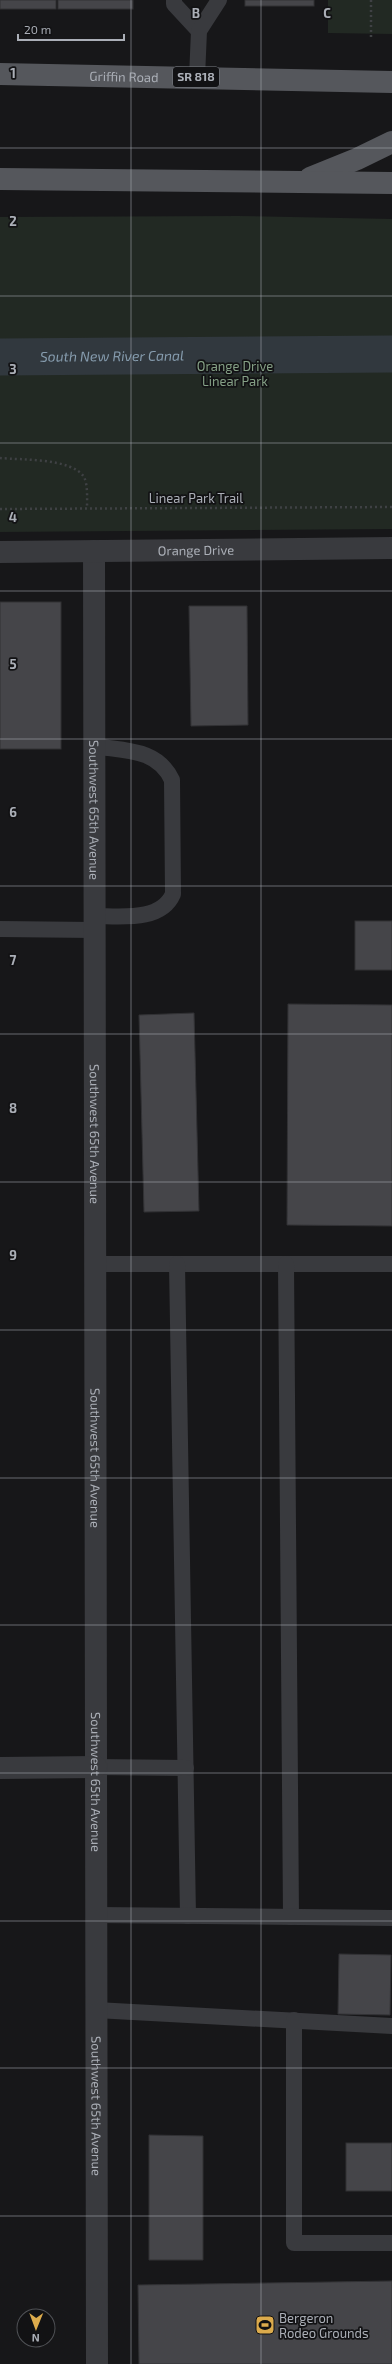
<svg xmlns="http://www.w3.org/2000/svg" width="392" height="2364" viewBox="0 0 392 2364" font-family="'Exo 2',sans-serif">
	<rect width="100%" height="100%" fill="#171719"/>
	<g fill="#222923">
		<polygon points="328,0 392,0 392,34 328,33"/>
		<polygon points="238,216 392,219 392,529 0,532 0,217"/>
	</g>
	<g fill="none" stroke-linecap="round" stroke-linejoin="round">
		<path stroke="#31383e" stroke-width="37" id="s1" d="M 0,357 L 392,354"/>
	</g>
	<g fill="#454549" stroke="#323235">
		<rect x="0" y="0" width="56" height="9"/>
		<rect x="58" y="0" width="75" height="9"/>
		<rect x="245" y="0" width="69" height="6"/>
		<rect x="0" y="602" width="61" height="147"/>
		<polygon points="189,606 247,606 248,725 191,726"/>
		<rect x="355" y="921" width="37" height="49"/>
		<polygon points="288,1004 392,1005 392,1226 287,1225"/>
		<polygon points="194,1013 199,1211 144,1212 139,1015"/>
		<polygon points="339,1954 391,1955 390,2015 338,2014"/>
		<polygon points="149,2135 203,2136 203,2260 149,2260"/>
		<rect x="346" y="2143" width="46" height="48"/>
		<polygon points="392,2281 392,2364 139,2364 138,2285"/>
	</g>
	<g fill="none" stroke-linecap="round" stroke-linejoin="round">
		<g stroke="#3f4144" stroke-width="2.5" stroke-dasharray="2 3" stroke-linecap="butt">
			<polyline points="371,0 371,40"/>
			<path d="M 0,458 C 21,460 72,458 84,477 C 88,485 87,499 87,508"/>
			<polyline points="0,509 392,507"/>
		</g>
		<g stroke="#393a3e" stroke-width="16">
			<polyline points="174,0 174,4 199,31"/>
			<polyline points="197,77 199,31 219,0"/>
			<path d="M 94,746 C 124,751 157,748 172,780 L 173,894 C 161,922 120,916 95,916"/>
			<polyline points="0,929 94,930"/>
			<polyline points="95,1264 392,1264"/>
			<polyline points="177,1264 188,1916"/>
			<polyline points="286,1264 291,1917"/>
			<polyline points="96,1767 186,1768"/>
			<polyline points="96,1915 392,1918"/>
			<polyline points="96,2010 392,2026"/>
			<polyline points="294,2020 294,2243 392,2243"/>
		</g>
		<g stroke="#393a3e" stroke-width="22">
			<path id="s2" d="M 94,551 L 97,2364"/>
			<polyline points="0,1768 96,1767"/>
		</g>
		<path stroke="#393a3e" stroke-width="22" id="s3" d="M 0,552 L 392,548"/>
		<g stroke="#55575c" stroke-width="22">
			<path id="s4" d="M 0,74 L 392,82"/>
			<polyline points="310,178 357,159 392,142"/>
			<polyline points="0,179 392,183"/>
		</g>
	</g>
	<path fill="none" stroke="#abafb7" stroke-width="1" stroke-opacity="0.55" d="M 131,0 L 131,2364M 261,0 L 261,2364M 0,148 L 392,148M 0,296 L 392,296M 0,443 L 392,443M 0,591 L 392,591M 0,739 L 392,739M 0,886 L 392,886M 0,1034 L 392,1034M 0,1182 L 392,1182M 0,1330 L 392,1330M 0,1478 L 392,1478M 0,1625 L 392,1625M 0,1773 L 392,1773M 0,1921 L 392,1921M 0,2068 L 392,2068M 0,2216 L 392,2216"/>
	<defs>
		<symbol id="stadium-square" viewBox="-11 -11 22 22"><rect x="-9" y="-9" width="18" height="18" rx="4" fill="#dcab4c" stroke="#121214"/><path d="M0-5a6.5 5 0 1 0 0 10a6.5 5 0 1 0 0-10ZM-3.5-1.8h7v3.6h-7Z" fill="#111"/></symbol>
	</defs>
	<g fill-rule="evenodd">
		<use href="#stadium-square" x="254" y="2314" width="22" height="22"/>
	</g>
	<g text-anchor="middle" stroke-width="3.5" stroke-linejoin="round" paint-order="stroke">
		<rect fill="#121214" stroke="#7d8086" stroke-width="1" x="173" y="67" width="46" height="20" rx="3"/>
		<g font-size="12" font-weight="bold" fill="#abafb7">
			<text x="196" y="81">SR 818</text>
		</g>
		<g font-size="13" fill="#abafb7" stroke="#121214">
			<text dy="5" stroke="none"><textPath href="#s4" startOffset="124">Griffin Road</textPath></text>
			<text x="196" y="503">Linear Park Trail</text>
			<text dy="5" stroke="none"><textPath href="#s3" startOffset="196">Orange Drive</textPath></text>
			<text dy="5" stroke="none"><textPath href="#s2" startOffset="259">Southwest 65th Avenue</textPath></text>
			<text dy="5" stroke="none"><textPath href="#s2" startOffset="583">Southwest 65th Avenue</textPath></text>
			<text dy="5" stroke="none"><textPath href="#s2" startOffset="907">Southwest 65th Avenue</textPath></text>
			<text dy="5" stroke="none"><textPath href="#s2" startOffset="1231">Southwest 65th Avenue</textPath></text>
			<text dy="5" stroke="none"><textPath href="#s2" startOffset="1555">Southwest 65th Avenue</textPath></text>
		</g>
		<g font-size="13" fill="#85a086" stroke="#121214">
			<text x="235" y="371">Orange Drive<tspan x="235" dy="15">Linear Park</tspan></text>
		</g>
		<g font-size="13" fill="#abafb7" stroke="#121214" text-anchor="start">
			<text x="279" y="2323">Bergeron<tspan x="279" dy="15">Rodeo Grounds</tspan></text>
		</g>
		<g font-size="14" font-style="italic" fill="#869cae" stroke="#121214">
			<text dy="5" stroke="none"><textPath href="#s1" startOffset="112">South New River Canal</textPath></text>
		</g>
	</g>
	<g font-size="13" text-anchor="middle" font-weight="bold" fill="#abafb7" stroke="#121214" stroke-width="3.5" stroke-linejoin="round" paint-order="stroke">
		<text x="196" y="18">B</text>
		<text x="327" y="18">C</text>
		<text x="13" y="78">1</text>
		<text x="13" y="226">2</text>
		<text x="13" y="374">3</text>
		<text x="13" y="522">4</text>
		<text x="13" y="669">5</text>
		<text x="13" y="817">6</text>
		<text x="13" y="965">7</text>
		<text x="13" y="1113">8</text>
		<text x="13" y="1260">9</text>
	</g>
	<g transform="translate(36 2328) rotate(181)"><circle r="19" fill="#121214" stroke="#4f5155"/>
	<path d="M0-3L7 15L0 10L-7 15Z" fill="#dcab4c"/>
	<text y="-6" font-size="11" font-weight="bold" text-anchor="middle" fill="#abafb7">N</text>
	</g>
	<path d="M18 34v6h106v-6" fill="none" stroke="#abafb7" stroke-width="2"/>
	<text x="24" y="34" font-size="12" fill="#abafb7" stroke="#121214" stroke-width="3" paint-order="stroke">20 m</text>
</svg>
